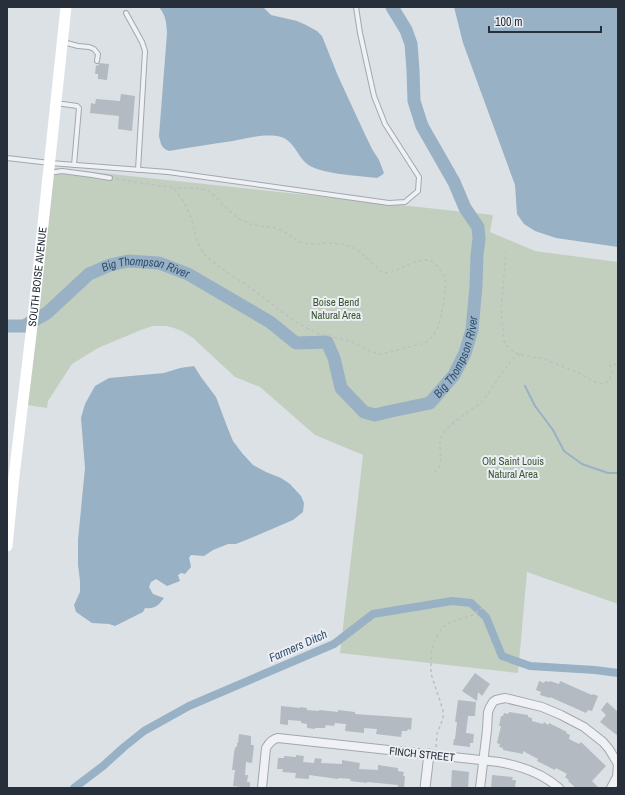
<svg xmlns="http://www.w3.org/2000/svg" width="625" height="795" viewBox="0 0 625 795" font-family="'Archivo Narrow',sans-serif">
	<rect width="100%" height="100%" fill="#dce1e6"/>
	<polygon fill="#c3cfbe" points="55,168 493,215 490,232 535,251 618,262 618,604 527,572 518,673 340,653 363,455 315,435 260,387 235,377 193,338 182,331 174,328 166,326 153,326 141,330 98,348 72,364 48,401 47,408 27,405"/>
	<g fill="#98b1c5">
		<path d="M 159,7 L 263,7 L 271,15 L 297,21 L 306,25 L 317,31 L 322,36 L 338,76 L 362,128 L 372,149 L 379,160 L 384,173 L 382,175 L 377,178 C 360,176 317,174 306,163 C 297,155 294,141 281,137 C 267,133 247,138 233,141 C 212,144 191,147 169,151 C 161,148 161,144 159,136 L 167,33 C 166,21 166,16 159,7 Z"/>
		<polygon points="454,7 618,7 618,247 556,238 535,231 524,224 517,214 515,185 463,43"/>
		<path d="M 194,366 L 201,377 L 216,397 L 228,429 L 233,441 L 242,453 L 253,465 L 266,472 L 281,478 L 290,484 L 301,496 L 304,503 L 303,512 L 293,520 L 251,538 L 236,544 L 228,544 L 213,550 L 204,556 L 191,555 L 189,558 L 190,562 L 191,567 L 185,574 L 181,573 L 178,575 L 180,581 L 167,586 L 156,579 L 151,582 L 149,587 L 153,594 L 164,598 C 158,606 155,609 145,608 L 143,612 L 115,626 L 109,624 L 92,623 L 76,612 L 74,605 L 80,592 L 80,581 L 78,565 L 78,540 L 85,468 L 81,418 L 85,404 L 95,386 L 109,378 L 164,373 L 180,368 Z"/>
	</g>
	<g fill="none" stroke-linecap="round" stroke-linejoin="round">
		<polyline stroke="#98b1c5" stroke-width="2" points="525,386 535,406 553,430 564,451 582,464 608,473 618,473"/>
		<polyline stroke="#98b1c5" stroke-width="8" points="74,788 103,766 124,747 144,731 189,706 334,644 373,614 452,601 471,603 486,617 502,656 530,666 595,670 618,673"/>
		<path stroke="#98b1c5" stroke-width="13" id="s1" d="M 7,326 L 24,326 L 47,313 L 89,274 L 110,265 L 128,261 L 159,263 L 188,274 L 270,322 L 296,343 L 327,342 L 334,358 L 341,388 L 364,412 L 375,415 L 387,412 L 430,403 L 454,375 L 465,353 L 472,330 L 476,286 L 477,255 L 479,239 L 478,227 L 465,208 L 454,182 L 422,126 L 414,101 L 413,70 L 411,44 L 406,30 L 392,7"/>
	</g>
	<g fill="#b4bac2">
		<polygon points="99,63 109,64 107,80 98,79 98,74 95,74 96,65 98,66"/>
		<polygon points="121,94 135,96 132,131 118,129 119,116 90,113 91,103 95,104 96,99 120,101"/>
		<polygon points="475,673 490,684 482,696 478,692 477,701 462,691"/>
		<polygon points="539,681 544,683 545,681 549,682 550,681 559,684 560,681 592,695 593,694 598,696 592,711 588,710 586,713 550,697 550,698 540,695 541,692 536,690"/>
		<polygon points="458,700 476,702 475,716 468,716 466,733 474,734 473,743 470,743 470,747 453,745 454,739 455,739 457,722 455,722"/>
		<polygon points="607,702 618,712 618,736 600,722 606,715 601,710"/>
		<polygon points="281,706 300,708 300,707 307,708 307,710 319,711 319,710 338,712 338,710 355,712 355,714 412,718 411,730 408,729 407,731 402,731 401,737 376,734 377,729 364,728 364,733 345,731 346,724 335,723 334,726 326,725 325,728 315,728 315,729 307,728 307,724 301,723 301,721 288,720 288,725 280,724"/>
		<polygon points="509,712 528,715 528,717 532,718 532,721 543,724 544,722 548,725 549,723 567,732 566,733 570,735 569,739 579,744 581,742 606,766 592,781 599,788 576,788 568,781 569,780 565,777 567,774 556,768 555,770 537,761 538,759 523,751 523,754 503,750 503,748 499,747 500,744 497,743 501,726 499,726 501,716 503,716 504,713 508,714"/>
		<polygon points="239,734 251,736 251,745 254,745 252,763 246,762 245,775 248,775 247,782 250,782 250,788 242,788 242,787 233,786 235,770 232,770 234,753 235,748 237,746 237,743 238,743"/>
		<polygon points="296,755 304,756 303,762 314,763 315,758 322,759 321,763 342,764 342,760 360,763 359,769 378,770 378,765 398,768 398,771 404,772 403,776 405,776 404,788 398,787 398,785 367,782 367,783 350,781 351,779 339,778 338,779 309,775 309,779 295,778 296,773 282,772 283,769 277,769 278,758 284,758 284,756 296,757"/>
		<polygon points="452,770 469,772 468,788 451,788"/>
		<polygon points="492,775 513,777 512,780 516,780 515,788 491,788"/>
	</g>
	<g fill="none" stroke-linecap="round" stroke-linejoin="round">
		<defs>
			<g id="service">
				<polyline points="126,13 142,42 145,51 138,170"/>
				<polyline points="63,42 78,46 89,47 94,49 98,54 97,61"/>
				<polyline points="56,103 77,106 79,108 74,165"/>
				<polyline points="7,158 50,163 168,172 389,203 405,202 418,191 419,177 385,124 374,96 360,33 356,7"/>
				<polyline points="49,173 62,171 92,175 110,178"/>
			</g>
			<g id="minor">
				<path d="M 262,788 L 266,748 C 269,743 272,739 278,738 L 499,762 C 522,766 542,773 559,788"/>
				<polyline points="480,788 487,730 488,712 490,707 493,702 496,700 505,698 542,707 561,715 584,727 603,742 609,749 618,764 617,777 611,788"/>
			</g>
			<polyline id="tertiary" points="425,788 429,754"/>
		</defs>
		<use href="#service" stroke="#a2a8af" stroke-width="6"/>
		<use href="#minor" stroke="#a2a8af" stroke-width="10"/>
		<use href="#tertiary" stroke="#a2a8af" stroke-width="11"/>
		<g stroke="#bbbfc4" stroke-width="1.5" stroke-dasharray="3 3" stroke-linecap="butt">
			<polyline points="116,179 174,188 184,202 192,220 196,238 203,253 219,267 251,288 294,321 316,333 350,341 372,352 380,354 390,352 425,343 433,336 438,327 442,312 446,284 443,274 437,266 431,261 426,260 418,261 407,265 397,270 388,273 382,272 358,250 343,244 327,243 312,244 302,243 281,230 271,227 253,225 239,219 226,208 218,199 208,190 194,188 174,188"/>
			<polyline points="521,355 544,359 579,373 595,382 602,384 607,382 610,378 612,372 610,365 612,364 618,365"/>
			<path d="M 434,472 C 446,464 437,449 441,438 C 447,423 471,412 482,401 C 491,391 497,379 505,369 C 508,365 511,360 515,357 C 517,356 519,355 521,355 L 514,352 L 507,346 L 504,341 L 501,310 L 506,252"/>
			<polyline points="436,747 437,734 443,718 443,710 431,674 431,656 433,646 436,637 444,626 451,622 473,615 482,608"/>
		</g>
		<use href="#service" stroke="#eff1f4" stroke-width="4"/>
		<use href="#minor" stroke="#eff1f4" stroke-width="8"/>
		<use href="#tertiary" stroke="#eff1f4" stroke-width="9"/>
		<path stroke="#fff" stroke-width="11" id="s2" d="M 7,546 L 14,476 L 34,309 L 66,7"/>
	</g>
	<g text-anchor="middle" stroke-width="4" stroke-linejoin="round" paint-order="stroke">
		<g font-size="11" fill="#272f3b" stroke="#ebeff4">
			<text dy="4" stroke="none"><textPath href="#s2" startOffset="271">SOUTH BOISE AVENUE</textPath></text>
			<text transform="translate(422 754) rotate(6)" y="4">FINCH STREET</text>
		</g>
		<g font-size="11" fill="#3d5734" stroke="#ebeff4">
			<text x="336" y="306">Boise Bend<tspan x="336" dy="13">Natural Area</tspan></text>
			<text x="513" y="465">Old Saint Louis<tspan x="513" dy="13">Natural Area</tspan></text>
		</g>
		<g font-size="12" font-style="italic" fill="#32516e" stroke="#ebeff4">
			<text dy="4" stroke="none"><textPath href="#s1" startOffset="160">Big Thompson River</textPath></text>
			<text dy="4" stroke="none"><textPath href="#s1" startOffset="567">Big Thompson River</textPath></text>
			<text transform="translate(298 646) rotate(-24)" y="4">Farmers Ditch</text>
		</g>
	</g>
	<rect width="625" height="795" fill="none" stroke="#272f3b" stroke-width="16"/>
	<path d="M489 26v6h112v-6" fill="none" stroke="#272f3b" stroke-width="2"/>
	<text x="495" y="26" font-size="12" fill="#272f3b" stroke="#ebeff4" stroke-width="3" paint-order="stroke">100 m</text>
</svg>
